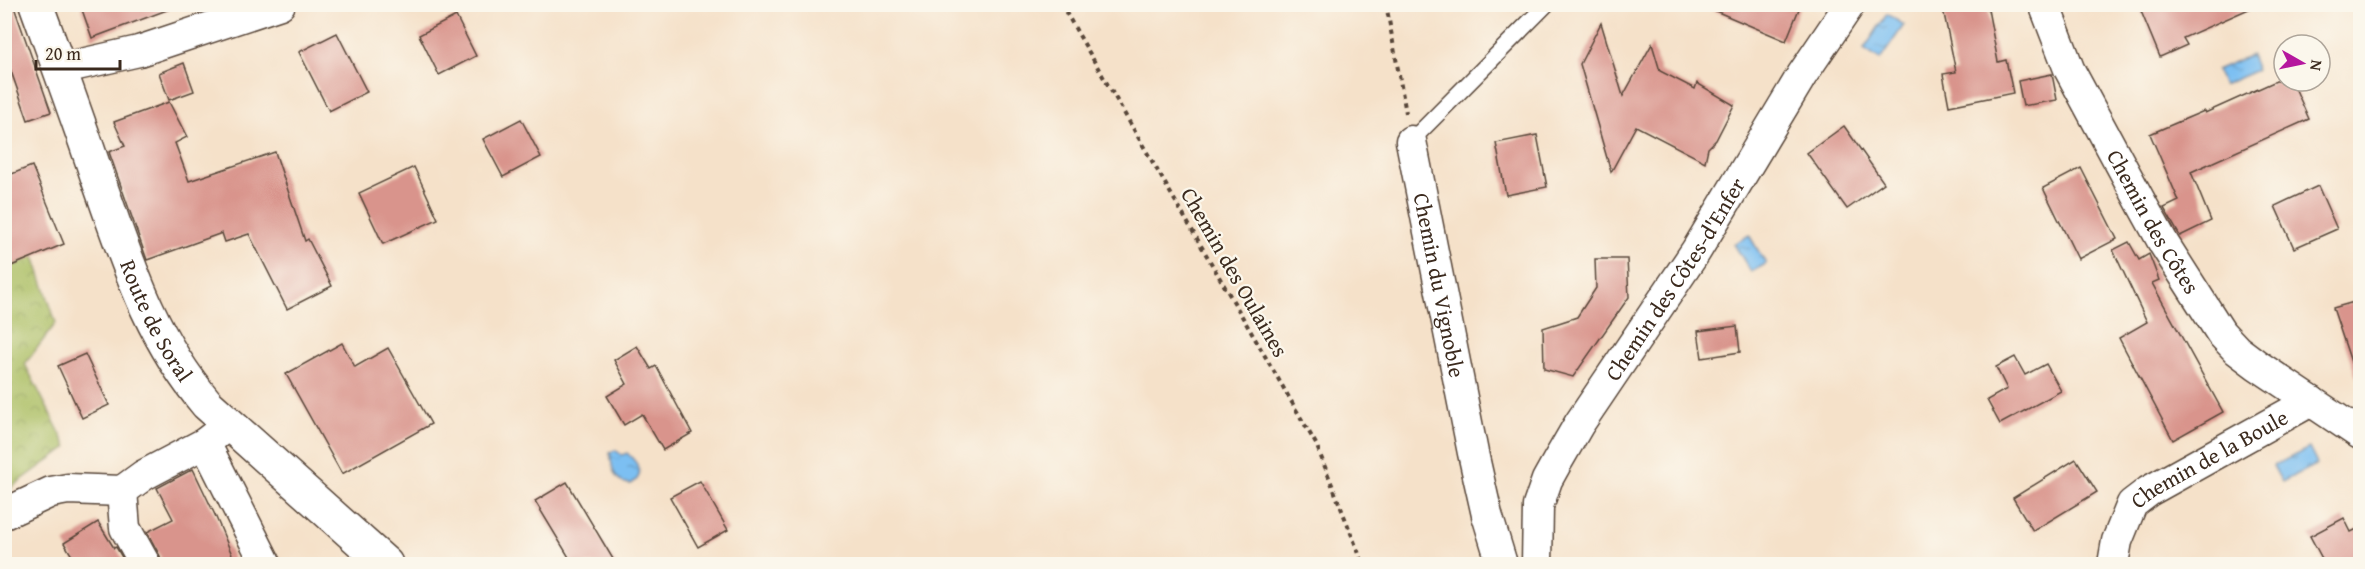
<svg xmlns="http://www.w3.org/2000/svg" width="2365" height="569" viewBox="0 0 2365 569" font-family="'Gentium Book Plus',serif">
	<defs>
		<pattern id="park-crowns" width="20" height="18" patternUnits="userSpaceOnUse" patternTransform="scale(1.5)"><rect width="20" height="18" fill="#aabe62"/><path d="M2 6a3 3 0 1 1 6 0M12 15a3 3 0 1 1 6 0" fill="none" stroke="#8c9b50"/></pattern>
		<pattern id="water-ripples" width="26" height="14" patternUnits="userSpaceOnUse" patternTransform="scale(1.5)"><rect width="26" height="14" fill="#7cbff2"/><path d="M2 4q2-2 4 0t4 0M15 11q2-2 4 0t4 0" fill="none" stroke="#679bc3"/></pattern>
	</defs>
	<rect width="100%" height="100%" fill="#fbf7ec"/>
	<filter id="ink" filterUnits="userSpaceOnUse"><feTurbulence type="fractalNoise" baseFrequency=".0167" numOctaves="2"/><feDisplacementMap in="SourceGraphic" scale="12" xChannelSelector="R" yChannelSelector="G"/><feConvolveMatrix kernelMatrix="1 2 1 2 8 2 1 2 1" color-interpolation-filters="sRGB"/></filter>
	<filter id="wash" filterUnits="userSpaceOnUse"><feTurbulence type="fractalNoise" baseFrequency=".008" numOctaves="4" result="noise"/><feDisplacementMap in="SourceGraphic" scale="24" xChannelSelector="R" yChannelSelector="G"/><feGaussianBlur stdDeviation="1.35" result="paint"/><feColorMatrix in="noise" values="0 0 0 0 0 0 0 0 0 0 0 0 0 0 0 0 0 1.4 0 .05"/><feComposite in="paint" operator="in"/></filter>
	<g filter="url(#wash)">
		<rect width="100%" height="100%" fill="#f5e1c9"/>
		<polygon fill="url(#park-crowns)" stroke="#727440" stroke-width="1.5" points="34,256 56,323 25,364 67,447 5,492 5,269"/>
		<g fill="url(#water-ripples)" stroke="#5c7488" stroke-width="1.5">
			<polygon points="1887,14 1904,25 1880,60 1864,49"/>
			<polygon points="2251,55 2257,70 2223,85 2216,70"/>
			<polygon points="1749,235 1766,264 1751,272 1734,244"/>
			<polygon points="2309,448 2317,464 2282,482 2273,466"/>
			<path d="M 615,450 L 622,455 L 627,453 C 637,462 647,475 631,484 C 614,483 612,469 610,453 Z"/>
		</g>
		<g id="blocks">
			<g fill="#d9948c">
				<polygon points="4,4 13,4 51,112 28,120 4,51"/>
				<polygon points="80,4 175,4 175,7 92,38"/>
				<polygon points="1699,4 1801,4 1786,41"/>
				<polygon points="1942,4 1987,4 1998,62 2006,60 2013,93 1949,106 1943,74 1956,72"/>
				<polygon points="2138,4 2260,4 2183,38 2187,45 2160,57"/>
				<polygon points="456,16 476,56 439,75 419,35"/>
				<polygon points="1601,23 1623,96 1652,44 1660,71 1695,89 1697,83 1734,105 1716,140 1708,148 1705,162 1636,126 1611,172 1580,64"/>
				<polygon points="337,33 367,92 329,111 299,52"/>
				<polygon points="184,63 194,91 169,100 159,73"/>
				<polygon points="2052,74 2057,100 2023,106 2018,81"/>
				<polygon points="2276,81 2292,81 2309,119 2191,172 2211,221 2180,236 2164,208 2179,201 2150,134 2204,111 2205,113"/>
				<polygon points="169,102 187,137 175,143 189,181 275,152 305,241 308,239 332,286 287,309 249,234 225,242 222,233 147,260 109,152 125,146 114,122"/>
				<polygon points="521,119 541,157 503,177 483,139"/>
				<polygon points="1844,126 1884,183 1847,209 1807,153"/>
				<polygon points="1537,135 1547,187 1506,195 1496,143"/>
				<polygon points="32,166 64,244 4,269 4,177"/>
				<polygon points="414,167 438,219 383,244 359,193"/>
				<polygon points="2081,168 2117,239 2078,259 2043,188"/>
				<polygon points="2318,186 2337,229 2294,248 2275,206"/>
				<polygon points="2129,242 2139,260 2149,254 2159,280 2152,283 2223,412 2173,440 2119,338 2147,322 2113,250"/>
				<polygon points="1595,259 1627,259 1629,297 1573,377 1544,369 1543,328 1577,317 1596,288"/>
				<polygon points="2361,300 2361,377 2356,377 2333,308"/>
				<polygon points="1737,326 1740,352 1702,358 1698,331"/>
				<polygon points="342,343 355,367 388,348 431,424 342,474 286,374"/>
				<polygon points="637,346 651,369 656,366 692,433 663,450 642,414 624,425 607,396 627,384 614,360"/>
				<polygon points="85,354 109,405 82,418 58,366"/>
				<polygon points="2015,357 2025,375 2046,364 2061,391 2000,424 1987,400 2007,389 1996,367"/>
				<polygon points="2076,459 2097,492 2033,531 2013,498"/>
				<polygon points="193,469 215,515 236,564 162,564 160,556 147,532 173,519 157,488"/>
				<polygon points="700,481 728,530 698,547 670,497"/>
				<polygon points="567,482 616,564 573,564 535,501"/>
				<polygon points="2344,518 2351,532 2361,527 2361,564 2325,564 2310,536"/>
				<polygon points="98,522 114,548 116,547 126,564 77,564 64,543"/>
			</g>
		</g>
	</g>
	<g filter="url(#ink)">
		<use href="#blocks" fill-opacity="0" stroke="#574538" stroke-width="1.5"/>
		<g fill="none" stroke-linecap="round" stroke-linejoin="round">
			<defs>
				<polyline id="service" points="1411,141 1547,4"/>
				<g id="minor">
					<path id="s1" d="M 2044,4 L 2069,69 L 2144,208 L 2164,244 L 2221,333 L 2237,350 L 2257,365 L 2360,434"/>
					<polyline points="59,69 139,51 280,4"/>
					<path id="s2" d="M 1411,141 L 1473,453 L 1487,515 L 1502,564"/>
					<polyline points="205,443 266,564"/>
					<polyline points="122,491 125,528 145,564"/>
					<polyline points="4,514 51,492 68,489 122,491 144,475 205,443 229,424"/>
					<path id="s3" d="M 1537,564 L 1538,506 L 1547,480 L 1557,462 L 1579,424 L 1696,251 L 1802,75 L 1850,4"/>
					<path id="s4" d="M 2113,564 L 2117,541 L 2132,504 L 2149,491 L 2311,401"/>
				</g>
				<g id="tertiary">
					<path id="s5" d="M 36,4 C 57,62 78,119 97,176 C 127,260 148,334 207,404 L 386,564"/>
				</g>
			</defs>
			<use href="#service" stroke="#574538" stroke-width="18"/>
			<use href="#minor" stroke="#574538" stroke-width="33"/>
			<use href="#tertiary" stroke="#574538" stroke-width="36"/>
			<g stroke="#574538" stroke-width="4" stroke-dasharray="4.5 4.5" stroke-linecap="butt">
				<polyline points="1061,4 1316,444 1363,564"/>
				<polyline points="1386,4 1406,113"/>
			</g>
			<use href="#service" stroke="#fff" stroke-width="15"/>
			<use href="#minor" stroke="#fff" stroke-width="30"/>
			<use href="#tertiary" stroke="#fff" stroke-width="33"/>
		</g>
	</g>
	<g text-anchor="middle" stroke-width="4.5" stroke-linejoin="round" paint-order="stroke">
		<g font-size="22" fill="#3b2a1e" stroke="#fbf7ec">
			<text dy="8" stroke="none"><textPath href="#s1" startOffset="244">Chemin des Côtes</textPath></text>
			<text transform="translate(1235 272) rotate(60)" y="8">Chemin des Oulaines</text>
			<text dy="8" stroke="none"><textPath href="#s3" startOffset="324">Chemin des Côtes-d'Enfer</textPath></text>
			<text dy="8" stroke="none"><textPath href="#s2" startOffset="147">Chemin du Vignoble</textPath></text>
			<text dy="8" stroke="none"><textPath href="#s5" startOffset="339">Route de Soral</textPath></text>
			<text dy="8" stroke="none"><textPath href="#s4" startOffset="153">Chemin de la Boule</textPath></text>
		</g>
	</g>
	<rect width="2365" height="569" fill="none" stroke="#fbf7ec" stroke-width="24"/>
	<g transform="translate(2302 63) rotate(99)"><circle r="28" fill="#fbf7ec" stroke="#aea59a" stroke-width="1.5"/>
	<path d="M0-4.5L10 22L0 15L-10 22Z" fill="#b5179e"/>
	<text y="-9" font-size="16" font-weight="bold" text-anchor="middle" fill="#3b2a1e">N</text>
	</g>
	<path d="M36 60v9h84v-9" fill="none" stroke="#3b2a1e" stroke-width="3"/>
	<text x="45" y="60" font-size="18" fill="#3b2a1e" stroke="#fbf7ec" stroke-width="4.5" paint-order="stroke">20 m</text>
</svg>
